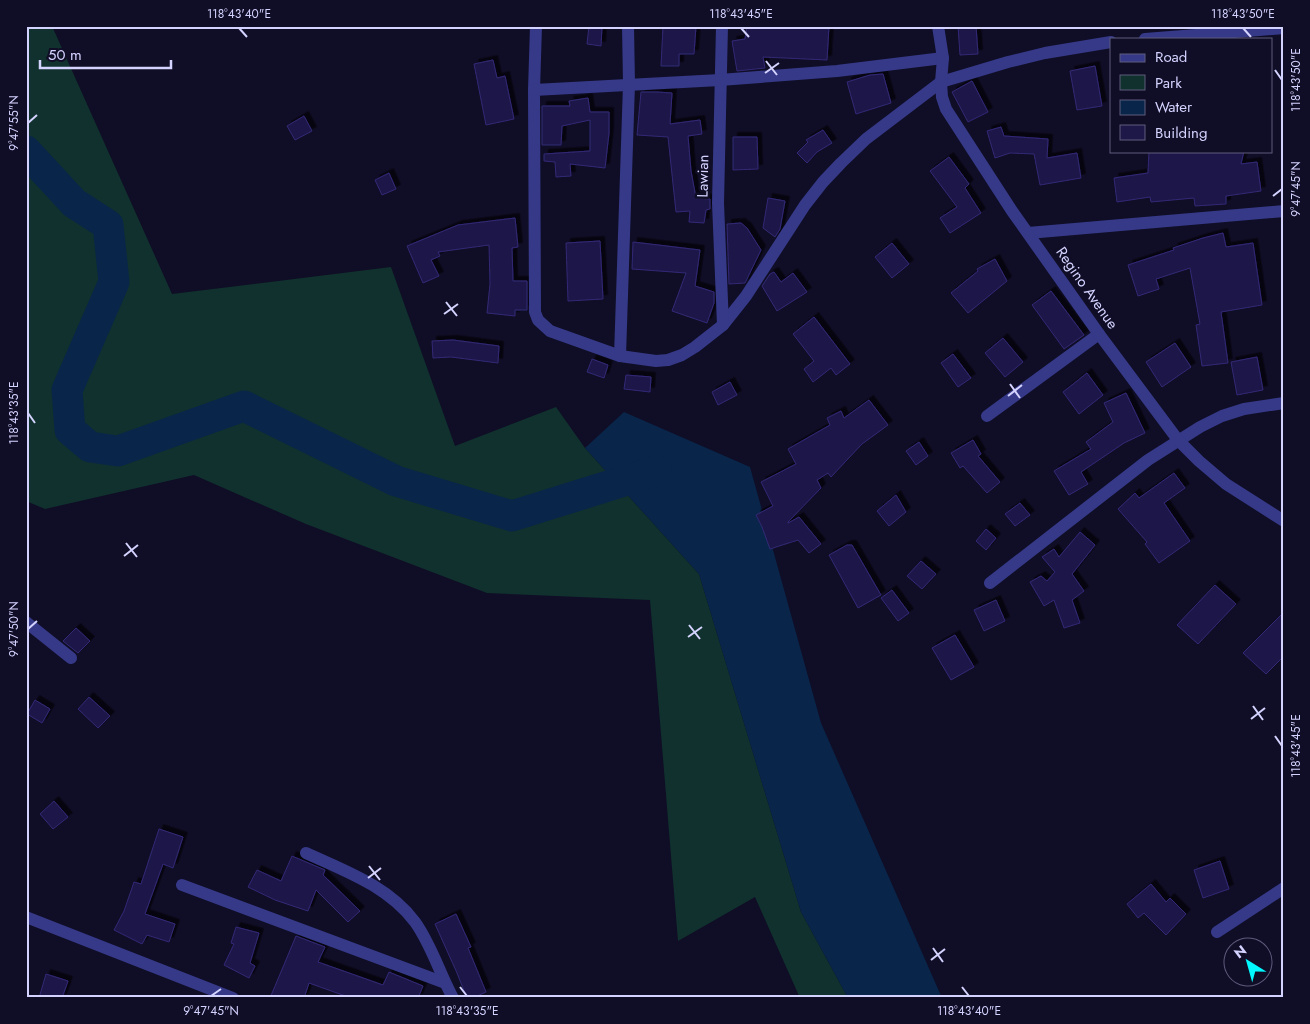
<svg xmlns="http://www.w3.org/2000/svg" width="1310" height="1024" viewBox="0 0 1310 1024" font-family="Jost,sans-serif">
	<defs>
		<filter id="shadow"><feDropShadow dx="4.5" dy="-4.5" stdDeviation="0" flood-color="#0009"/></filter>
	</defs>
	<rect width="100%" height="100%" fill="#100d26"/>
	<polygon fill="#10312d" points="26,26 52,26 172,294 391,267 455,446 556,407 585,448 699,574 801,912 848,998 800,998 755,897 678,941 650,600 487,593 306,524 194,475 45,509 26,501"/>
	<polygon fill="#09264a" points="624,412 750,467 821,723 942,998 848,998 801,912 699,574 585,448"/>
	<g fill="none" stroke-linecap="round" stroke-linejoin="round">
		<polyline stroke="#09264a" stroke-width="31" points="26,151 74,203 108,225 114,282 67,390 70,430 90,447 118,451 244,406 396,481 512,516 656,471"/>
	</g>
	<g fill="#1e1848" stroke="#322976" filter="url(#shadow)">
		<polygon points="589,26 602,26 601,46 587,44"/>
		<polygon points="663,26 696,26 694,54 679,54 679,66 661,66"/>
		<polygon points="747,26 829,26 827,60 763,57 765,68 737,71 732,41 745,39"/>
		<polygon points="958,26 976,26 978,54 960,55"/>
		<polygon points="493,60 497,78 505,76 514,119 486,125 474,64"/>
		<polygon points="1095,66 1102,106 1077,110 1070,71"/>
		<polygon points="883,74 891,103 856,114 847,82 870,75"/>
		<polygon points="972,81 988,112 968,122 952,92"/>
		<polygon points="641,92 657,92 672,93 670,124 700,120 702,134 688,136 691,171 696,198 710,199 710,209 706,210 704,223 689,222 690,211 676,212 668,137 637,135"/>
		<polygon points="588,98 590,112 609,112 609,133 605,168 570,164 571,176 556,177 555,162 544,161 544,154 590,151 590,120 562,126 561,145 542,145 542,106 570,106 569,101"/>
		<polygon points="304,116 312,131 295,140 287,126"/>
		<polygon points="1001,127 1004,136 1048,139 1047,158 1077,153 1081,178 1040,185 1034,154 1010,153 995,158 987,131"/>
		<polygon points="823,130 832,143 817,152 807,163 797,153 808,142 806,140"/>
		<polygon points="733,137 757,137 758,169 733,170"/>
		<polygon points="1149,151 1244,151 1241,164 1257,162 1261,191 1226,196 1226,204 1195,206 1194,198 1151,202 1150,197 1117,202 1114,178 1148,173"/>
		<polygon points="949,157 969,184 965,188 981,213 950,233 940,218 957,207 930,171"/>
		<polygon points="389,173 396,189 382,195 375,180"/>
		<polygon points="768,198 785,201 780,229 775,237 763,228"/>
		<polygon points="515,218 518,247 512,248 513,281 527,281 527,310 515,310 515,316 487,313 490,284 489,245 438,252 440,256 431,260 439,276 423,283 407,246 458,225"/>
		<polygon points="741,223 747,228 761,250 745,283 729,284 727,224"/>
		<polygon points="1223,233 1226,247 1253,243 1262,305 1221,312 1228,363 1202,366 1196,325 1200,324 1190,268 1156,279 1159,289 1138,296 1128,265 1174,250 1173,248 1203,238"/>
		<polygon points="600,241 603,299 568,301 566,243"/>
		<polygon points="633,242 700,250 695,286 714,292 714,303 707,323 672,311 686,273 632,269"/>
		<polygon points="892,243 909,264 892,278 875,257"/>
		<polygon points="995,259 1007,281 968,313 951,293 978,271 977,269"/>
		<polygon points="774,272 781,282 793,273 807,292 777,311 762,286 770,274"/>
		<polygon points="1051,291 1084,335 1064,349 1032,305"/>
		<polygon points="814,317 850,364 836,375 831,368 813,382 804,369 814,361 793,334"/>
		<polygon points="1003,338 1023,362 1005,377 985,353"/>
		<polygon points="453,340 499,346 498,363 451,357 433,358 432,341"/>
		<polygon points="1175,343 1191,367 1162,387 1146,362"/>
		<polygon points="953,354 971,378 958,387 941,363"/>
		<polygon points="1257,357 1263,390 1237,395 1231,362"/>
		<polygon points="592,359 608,365 604,378 587,372"/>
		<polygon points="1087,373 1103,395 1079,414 1063,392"/>
		<polygon points="626,375 651,377 650,392 624,389"/>
		<polygon points="730,382 737,395 718,405 712,392"/>
		<polygon points="1126,393 1145,433 1124,443 1081,472 1088,484 1069,495 1054,471 1091,449 1086,442 1113,422 1104,403"/>
		<polygon points="869,400 888,425 862,444 831,477 828,473 817,480 821,488 788,522 788,523 799,517 821,544 809,553 798,540 770,549 762,527 756,515 773,506 761,482 796,464 788,449 830,425 827,418 841,411 844,418"/>
		<polygon points="973,440 981,454 978,456 1000,482 987,493 963,466 960,468 951,453"/>
		<polygon points="919,442 928,456 916,465 906,451"/>
		<polygon points="1174,473 1185,488 1164,503 1190,541 1159,563 1145,544 1147,542 1118,509 1135,493 1139,498"/>
		<polygon points="896,495 906,512 889,526 877,511"/>
		<polygon points="1020,503 1030,515 1015,526 1005,514"/>
		<polygon points="986,529 996,538 986,550 976,541"/>
		<polygon points="1080,532 1095,545 1072,574 1084,591 1072,600 1080,623 1064,628 1054,600 1044,606 1030,582 1041,576 1047,581 1055,572 1042,557 1054,549 1059,557"/>
		<polygon points="847,545 852,545 881,595 858,608 829,555"/>
		<polygon points="921,561 936,574 922,589 907,576"/>
		<polygon points="1215,585 1236,604 1198,644 1177,625"/>
		<polygon points="892,590 909,613 898,621 881,598"/>
		<polygon points="996,600 1005,621 984,631 974,610"/>
		<polygon points="1284,612 1284,656 1266,674 1243,653"/>
		<polygon points="76,628 90,641 78,653 63,641"/>
		<polygon points="955,635 974,667 951,680 932,648"/>
		<polygon points="89,697 110,716 98,728 78,709"/>
		<polygon points="35,700 50,709 42,723 27,714"/>
		<polygon points="54,801 68,817 53,829 40,814"/>
		<polygon points="159,829 183,837 173,868 163,864 145,914 175,924 169,942 147,935 142,944 114,930 124,911 134,882 141,884"/>
		<polygon points="292,856 325,870 323,875 360,911 348,922 316,890 308,911 275,900 248,887 257,870 281,881"/>
		<polygon points="1220,861 1229,889 1203,898 1194,870"/>
		<polygon points="1151,884 1166,902 1170,898 1186,914 1166,935 1144,913 1138,918 1127,904"/>
		<polygon points="456,914 471,947 468,948 486,992 473,998 467,998 457,973 435,924"/>
		<polygon points="236,927 259,933 250,963 255,966 249,978 224,965 234,944 231,943"/>
		<polygon points="296,936 325,947 318,962 383,985 389,972 423,986 418,998 351,998 309,983 304,998 270,998"/>
		<polygon points="46,974 68,981 62,998 39,998"/>
	</g>
	<g fill="none" stroke-linecap="round" stroke-linejoin="round">
		<g stroke="#353988" stroke-width="12">
			<polyline points="536,26 534,90 535,312 538,320 550,331 620,356 656,361 668,360 682,355 695,347 723,325 746,296 805,205 823,182 841,163 866,139 941,82 1008,62 1045,53 1111,42"/>
			<polyline points="722,26 718,203 723,325"/>
			<polyline points="1145,39 1284,28"/>
			<polyline points="534,90 720,80 837,71 943,58"/>
			<polyline points="1028,233 1284,211"/>
			<polyline points="620,356 629,84 628,26"/>
			<polyline points="987,416 1099,334"/>
			<polyline points="990,583 1148,460 1200,427 1222,416 1244,409 1284,403"/>
			<polyline points="26,622 71,658"/>
			<path d="M 306,853 C 345,871 388,886 415,922 C 431,944 440,974 453,998"/>
			<polyline points="182,885 445,983"/>
			<polyline points="26,917 233,998"/>
			<polyline points="1217,932 1284,888"/>
		</g>
		<polyline stroke="#353988" stroke-width="12" points="938,26 943,58 941,82 942,97 946,109 1012,211 1099,334 1178,440 1199,461 1226,484 1284,521"/>
	</g>
	<path fill="none" stroke="#d4d3ff" stroke-width="2" d="M 239,28 L 247,37M 741,28 L 749,37M 1243,28 L 1251,37M 766,61 L 777,75M 1275,70 L 1282,80M 765,73 L 779,63M 28,123 L 37,115M 1273,196 L 1282,189M 446,302 L 457,316M 444,314 L 458,304M 1010,384 L 1020,398M 1008,396 L 1022,385M 28,413 L 35,423M 126,543 L 137,557M 124,556 L 138,545M 689,625 L 700,639M 28,629 L 37,621M 688,637 L 702,627M 1253,706 L 1263,720M 1251,719 L 1265,708M 1275,736 L 1282,746M 369,866 L 380,880M 368,878 L 381,868M 933,948 L 943,962M 931,960 L 945,949M 460,987 L 467,996M 962,987 L 969,996M 211,996 L 221,989"/>
	<g text-anchor="middle" stroke-width="5" stroke-linejoin="round" paint-order="stroke">
		<g font-size="15" fill="#d4d3ff" stroke="#100d26">
			<text transform="translate(703 176) rotate(-89)" y="5">Lawian</text>
			<text transform="translate(1087 288) rotate(55)" y="5">Regino Avenue</text>
		</g>
	</g>
	<rect width="1310" height="1024" fill="none" stroke="#100d26" stroke-width="55"/>
	<rect x="1110" y="38" width="162" height="115" fill="#100d26" stroke="#5e5c7d"/>
	<rect x="1120" y="54" width="25" height="8" fill="#353988" stroke="#5e5c7d"/>
	<text x="1155" y="62" font-size="15" fill="#d4d3ff">Road</text>
	<rect x="1120" y="75" width="25" height="15" fill="#10312d" stroke="#5e5c7d"/>
	<text x="1155" y="88" font-size="15" fill="#d4d3ff">Park</text>
	<rect x="1120" y="100" width="25" height="15" fill="#09264a" stroke="#5e5c7d"/>
	<text x="1155" y="112" font-size="15" fill="#d4d3ff">Water</text>
	<rect x="1120" y="125" width="25" height="15" fill="#1e1848" stroke="#5e5c7d"/>
	<text x="1155" y="138" font-size="15" fill="#d4d3ff">Building</text>
	<g transform="translate(1248 962) rotate(323)"><circle r="24" fill="#100d26" stroke="#5e5c7d"/>
	<path d="M0-4L9 19L0 12L-9 19Z" fill="#00f8fe"/>
	<text y="-8" font-size="14" font-weight="bold" text-anchor="middle" fill="#d4d3ff">N</text>
	</g>
	<path d="M40 60v8h131v-8" fill="none" stroke="#d4d3ff" stroke-width="2.5"/>
	<text x="48" y="60" font-size="15" fill="#d4d3ff" stroke="#100d26" stroke-width="4" paint-order="stroke">50 m</text>
	<rect x="28" y="28" width="1254" height="968" fill="none" stroke="#d4d3ff" stroke-width="2"/>
	<g font-size="12" text-anchor="middle" fill="#d4d3ff">
		<text x="239" y="18">118°43'40"E</text>
		<text x="741" y="18">118°43'45"E</text>
		<text x="1243" y="18">118°43'50"E</text>
		<text transform="translate(1296 80) rotate(-90)" y="4">118°43'50"E</text>
		<text transform="translate(14 123) rotate(-90)" y="4">9°47'55"N</text>
		<text transform="translate(1296 189) rotate(-90)" y="4">9°47'45"N</text>
		<text transform="translate(14 413) rotate(-90)" y="4">118°43'35"E</text>
		<text transform="translate(14 629) rotate(-90)" y="4">9°47'50"N</text>
		<text transform="translate(1296 746) rotate(-90)" y="4">118°43'45"E</text>
		<text x="211" y="1015">9°47'45"N</text>
		<text x="467" y="1015">118°43'35"E</text>
		<text x="969" y="1015">118°43'40"E</text>
	</g>
</svg>
